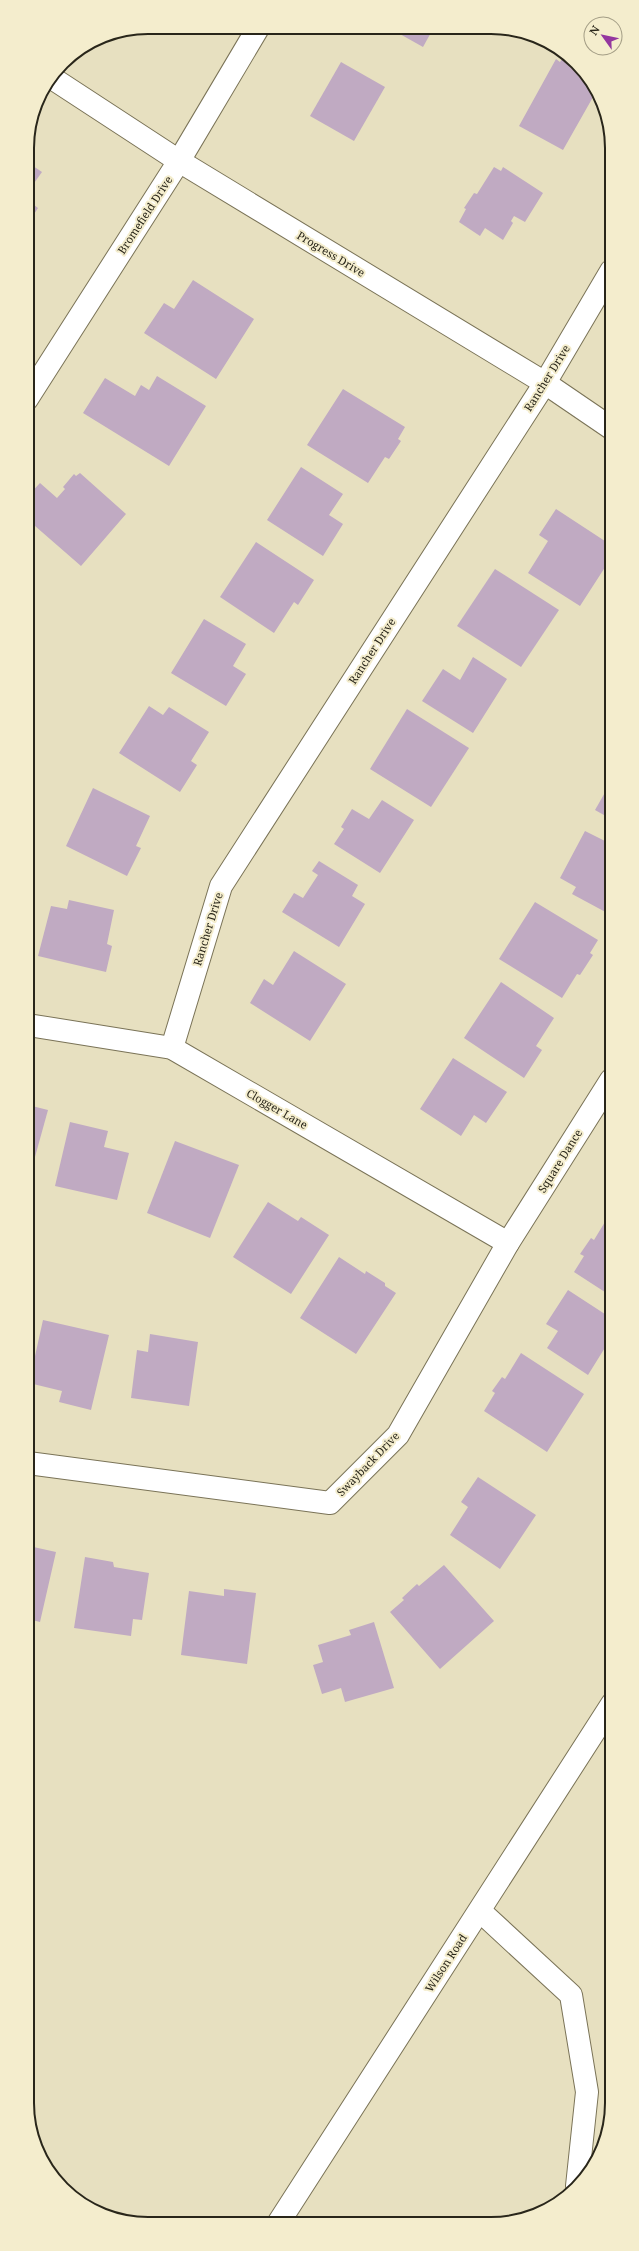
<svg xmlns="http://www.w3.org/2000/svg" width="639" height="2251" viewBox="0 0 639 2251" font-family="'Noto Serif',serif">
	<rect width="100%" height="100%" fill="#e7e0c0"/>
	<g fill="#c0aac2">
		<polygon points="391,29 433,29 423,47"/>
		<polygon points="565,54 582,68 597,90 563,150 519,126 556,59 560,62"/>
		<polygon points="341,62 385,87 354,141 310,116"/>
		<polygon points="27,162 42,172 27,193"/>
		<polygon points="494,167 501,171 503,167 543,193 525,222 514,216 511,221 513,223 503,240 485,228 480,236 459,222 466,209 464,208 474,193 477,194"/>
		<polygon points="27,193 33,197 30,202 38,208 27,225"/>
		<polygon points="193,280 254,319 216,379 144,333 164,303 174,309"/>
		<polygon points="157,376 206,406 169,466 83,413 105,378 135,396 141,385 149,390"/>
		<polygon points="343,389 405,427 398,439 401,441 389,459 385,457 368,483 307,445"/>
		<polygon points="301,467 343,494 329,515 343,524 323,556 267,520"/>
		<polygon points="80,473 126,514 81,566 27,519 27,497 40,483 57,498 65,489 63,487 74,474 76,476"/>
		<polygon points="556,509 611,545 611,558 580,606 528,573 548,541 539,535"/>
		<polygon points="256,542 314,580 298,605 294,602 274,633 220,597"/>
		<polygon points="495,569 559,610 521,667 457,626"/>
		<polygon points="204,619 246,644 233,666 246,674 226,706 171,673"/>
		<polygon points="473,657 507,679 473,733 422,701 443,669 460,680"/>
		<polygon points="149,706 163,715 169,707 209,732 191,761 197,765 180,792 119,753"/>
		<polygon points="407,709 469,748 431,807 370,769"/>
		<polygon points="611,782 611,819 595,810"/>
		<polygon points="93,788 150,816 136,846 141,848 127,876 66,846"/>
		<polygon points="382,800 414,820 380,873 334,844 344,829 341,827 352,809 369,819"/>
		<polygon points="585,831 611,844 611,915 572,894 576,887 560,878"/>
		<polygon points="319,861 358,885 352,896 365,904 339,947 282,912 294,893 303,898 318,875 312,871"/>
		<polygon points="69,900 114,910 107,944 112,946 106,972 38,956 51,906 67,909"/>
		<polygon points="535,902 598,940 590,953 593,955 580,975 577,974 562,998 499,959"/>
		<polygon points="294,951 346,984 310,1041 250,1003 264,979 273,985"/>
		<polygon points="501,982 554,1018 536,1046 542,1050 524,1078 464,1038"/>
		<polygon points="453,1058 507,1092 486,1123 474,1115 461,1136 420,1109"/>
		<polygon points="28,1105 48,1110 30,1175 28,1174"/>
		<polygon points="70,1122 108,1131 104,1147 129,1153 117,1200 55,1186"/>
		<polygon points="175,1141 239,1165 210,1238 147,1213"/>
		<polygon points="268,1202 298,1221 301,1217 329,1235 291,1294 233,1257"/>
		<polygon points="611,1212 611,1296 574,1272 584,1256 580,1254 591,1238 594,1240"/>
		<polygon points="339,1257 365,1274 366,1271 385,1283 385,1286 396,1293 356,1354 300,1318"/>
		<polygon points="568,1290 611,1318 611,1338 588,1375 547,1348 558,1331 546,1324"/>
		<polygon points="43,1320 109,1335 91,1410 59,1402 62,1391 29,1383"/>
		<polygon points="150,1334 198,1342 189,1406 131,1398 137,1350 148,1352"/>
		<polygon points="521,1353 584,1394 547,1452 484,1411 495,1393 492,1391 502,1377 505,1379"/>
		<polygon points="478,1477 536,1515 500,1569 450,1535 468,1507 461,1502"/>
		<polygon points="28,1542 29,1546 56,1552 40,1622 28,1619"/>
		<polygon points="85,1557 113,1562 114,1567 149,1573 142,1620 133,1619 131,1636 74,1628"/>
		<polygon points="444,1565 494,1621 440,1669 390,1612 404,1600 402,1598 417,1584 419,1586"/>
		<polygon points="224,1589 256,1593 247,1664 181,1655 189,1591 224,1596"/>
		<polygon points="374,1622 394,1688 345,1702 341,1688 322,1694 313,1665 323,1662 318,1645 351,1635 349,1630"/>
	</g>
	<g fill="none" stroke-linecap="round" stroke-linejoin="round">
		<defs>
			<g id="minor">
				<polyline points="52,78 179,161 545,383 611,428"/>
				<polyline points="27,399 179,161 258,28"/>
				<polyline points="28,1025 172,1048 508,1243"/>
				<polyline points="172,1048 221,886 545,383 611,271"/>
				<polyline points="28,1463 330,1503 398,1435 508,1243 611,1080"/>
				<polyline points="480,1911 571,1995 587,2092 577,2186"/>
				<polyline points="279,2222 612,1704"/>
			</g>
		</defs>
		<use href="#minor" stroke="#7a7357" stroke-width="24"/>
		<use href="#minor" stroke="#fff" stroke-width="22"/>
	</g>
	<g text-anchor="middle" stroke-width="4" stroke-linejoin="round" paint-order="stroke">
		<g font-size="11" fill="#29261a" stroke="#f4edcd">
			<text transform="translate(145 215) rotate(-57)" y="4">Bromefield Drive</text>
			<text transform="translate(331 254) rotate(31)" y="4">Progress Drive</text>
			<text transform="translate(547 378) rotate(-58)" y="4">Rancher Drive</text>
			<text transform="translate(372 651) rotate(-57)" y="4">Rancher Drive</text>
			<text transform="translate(208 929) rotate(-73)" y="4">Rancher Drive</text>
			<text transform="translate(277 1109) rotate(30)" y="4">Clogger Lane</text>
			<text transform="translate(560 1161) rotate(-58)" y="4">Square Dance</text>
			<text transform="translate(368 1464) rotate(-46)" y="4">Swayback Drive</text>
			<text transform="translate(446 1963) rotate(-57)" y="4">Wilson Road</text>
		</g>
	</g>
	<path d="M0 0H639V2251H0ZM148 34H491A114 114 0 0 1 605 148V2103A114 114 0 0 1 491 2217H148A114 114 0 0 1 34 2103V148A114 114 0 0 1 148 34Z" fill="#f4edcd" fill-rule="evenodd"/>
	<path fill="none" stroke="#29261a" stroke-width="2" d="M148 34H491A114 114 0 0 1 605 148V2103A114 114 0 0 1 491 2217H148A114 114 0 0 1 34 2103V148A114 114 0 0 1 148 34Z"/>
	<g transform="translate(603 36) rotate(303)"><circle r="19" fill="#f4edcd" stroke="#a39d85"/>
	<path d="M0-3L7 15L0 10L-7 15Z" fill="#94369f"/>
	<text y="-6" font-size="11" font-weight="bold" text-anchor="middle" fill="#29261a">N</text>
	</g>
</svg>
